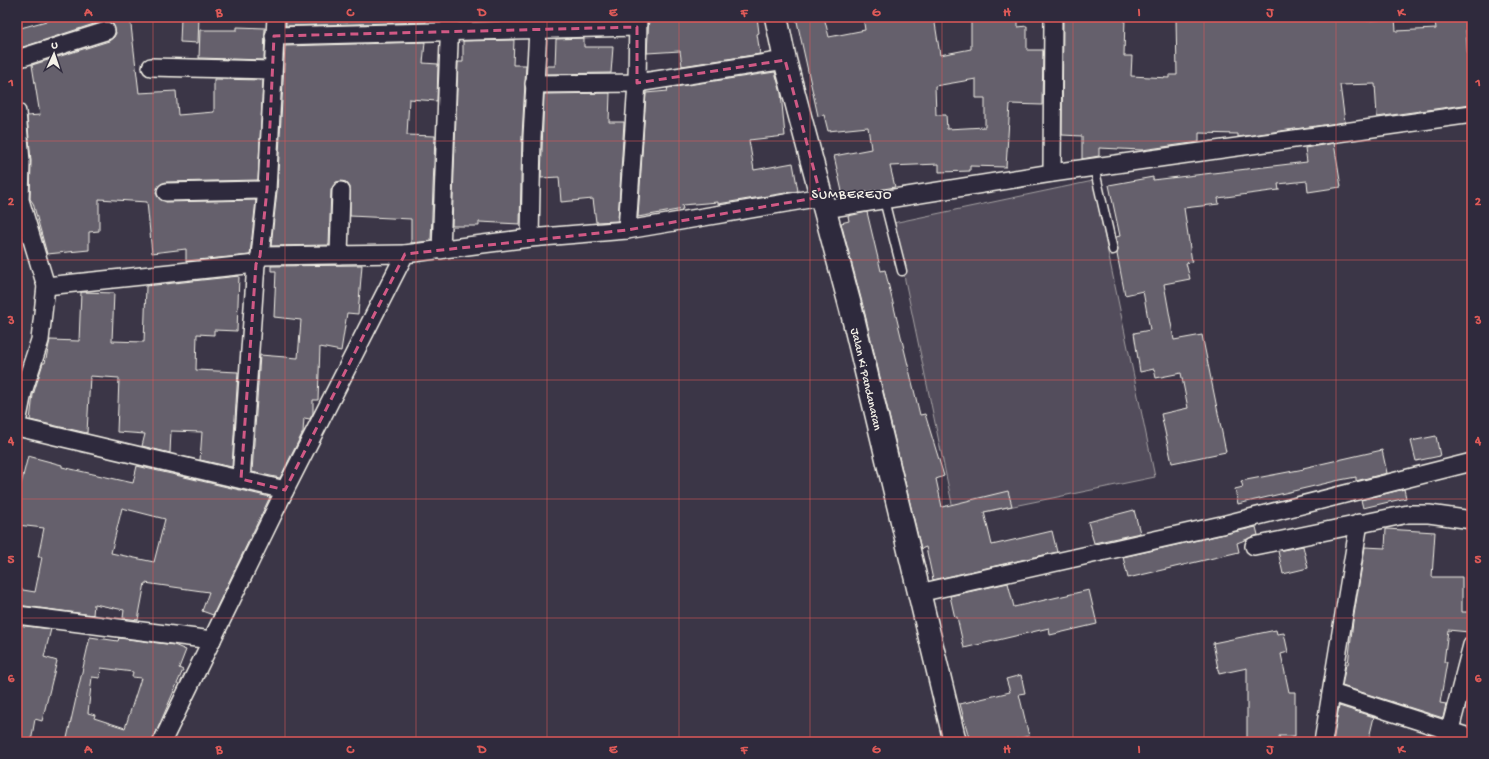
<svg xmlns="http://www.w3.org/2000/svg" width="1489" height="759" viewBox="0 0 1489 759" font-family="'Gochi Hand',sans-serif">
	<rect width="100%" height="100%" fill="#3b3647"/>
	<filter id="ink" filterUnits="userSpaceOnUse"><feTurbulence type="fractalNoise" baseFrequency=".025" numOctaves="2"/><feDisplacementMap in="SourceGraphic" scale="8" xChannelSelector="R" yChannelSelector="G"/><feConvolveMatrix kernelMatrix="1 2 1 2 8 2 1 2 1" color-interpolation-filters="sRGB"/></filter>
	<g filter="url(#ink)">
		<polygon fill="#534e5c" stroke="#a4a0a2" points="1093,181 1155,477 955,518 893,223"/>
		<g fill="#65616c" stroke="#f4f1e8" fill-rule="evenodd">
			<polygon points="50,17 130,17 139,93 176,91 178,115 214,112 214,79 263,80 258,180 166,182 161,184 156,192 158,197 166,202 256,200 250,255 186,261 186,249 152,253 147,202 99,199 99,231 89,232 89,250 47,254 33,203 30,199 31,161 27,116 40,115 32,65 109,41 114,37 116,33 113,24 103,21 17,49 17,29 50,20"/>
			<polygon points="181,17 199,17 198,43 180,42"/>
			<polygon points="286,17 426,17 426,22 286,26"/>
			<polygon points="486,17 514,17 514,20 487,21"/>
			<polygon points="649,17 757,17 759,33 757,34 760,54 682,66 680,51 647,53"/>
			<path d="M 796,17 L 824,17 L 829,37 L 865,30 L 863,17 L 934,17 L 940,55 L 971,49 L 971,21 L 986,21 L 986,17 L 1018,17 L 1018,27 L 1027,26 L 1027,50 L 1043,50 L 1042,105 L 1010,104 L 1006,167 L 970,166 L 970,171 L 939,172 L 939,164 L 890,166 L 895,187 L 843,196 L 834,156 L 871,149 L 868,127 L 828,131 L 824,115 L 818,116 ZM 976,79 L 976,98 L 985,98 L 985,127 L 947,129 L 946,115 L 936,115 L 935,86 Z"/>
			<polygon points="1063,17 1125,17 1124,56 1132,56 1131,76 1169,78 1169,75 1177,75 1176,17 1367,17 1367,21 1395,18 1396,31 1436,29 1435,20 1465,18 1471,104 1377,117 1375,84 1340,85 1345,122 1238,137 1238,134 1199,133 1199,142 1142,150 1099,148 1099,156 1082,159 1082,136 1062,135"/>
			<polygon points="237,27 265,28 264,60 199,58 200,30 237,30"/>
			<polygon points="584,38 584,47 613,47 611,73 546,74 546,66 555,66 556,39"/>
			<polygon points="514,40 513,65 526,65 522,136 520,224 479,222 479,226 452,226 458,62 463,62 463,41"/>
			<polygon points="425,42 423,63 438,64 437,101 409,99 407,135 435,136 431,241 411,243 411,219 350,216 350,187 346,182 341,181 336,182 331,190 329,245 271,246 277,191 285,46"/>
			<polygon points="775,72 781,93 785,136 749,140 754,170 793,163 798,191 718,204 718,202 682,205 683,209 638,217 646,93 668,91 667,88"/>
			<polygon points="610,93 609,122 624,122 618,221 596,222 593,199 561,202 559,177 541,178 544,94"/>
			<polygon points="1334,143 1341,187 1308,192 1307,181 1278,184 1279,190 1218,198 1219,204 1184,208 1192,262 1186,263 1190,279 1164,284 1174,340 1202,335 1226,452 1172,463 1161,414 1188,408 1181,373 1156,378 1154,369 1140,372 1134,333 1150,330 1143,291 1125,295 1117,254 1118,249 1116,237 1120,236 1109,185 1153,177 1153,180 1307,162 1305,148"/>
			<polygon points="867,212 881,271 885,270 920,415 925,414 944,476 936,479 942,507 1008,491 1012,506 984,512 992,545 1052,531 1057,552 933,580 926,547 921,549 863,306 841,223 849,221 848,216"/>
			<polygon points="362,265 358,314 347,313 341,351 320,347 318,400 313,400 313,413 310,419 304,418 303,432 280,478 252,472 260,355 298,358 301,320 274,317 276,271 271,271 271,266"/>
			<polygon points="239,276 237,331 214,330 214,335 197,334 196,370 238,372 232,467 200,460 202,432 171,431 170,453 142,446 145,434 117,432 119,378 90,376 87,433 30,420 33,395 43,363 45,363 50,340 79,341 81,292 114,293 112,341 144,342 146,286"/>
			<polygon points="1436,436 1440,456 1416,461 1411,441"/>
			<polygon points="1382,450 1387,473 1356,481 1356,477 1340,480 1238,504 1235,489 1243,487 1241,481 1304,469 1303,468"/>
			<path d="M 28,456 L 62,465 L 62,467 L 133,483 L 137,466 L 270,497 L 213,615 L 202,611 L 209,592 L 145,583 L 138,620 L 123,618 L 124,610 L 94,604 L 93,615 L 17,605 L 17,589 L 35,592 L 42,557 L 38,557 L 44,528 L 17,525 L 17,500 ZM 122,508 L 165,519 L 154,562 L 111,553 Z"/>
			<polygon points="1404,489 1406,498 1363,508 1361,500"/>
			<polygon points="1134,510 1140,533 1094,543 1088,522"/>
			<polygon points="1256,527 1258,535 1237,543 1239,552 1128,578 1123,557"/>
			<polygon points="1386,529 1435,532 1432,577 1462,577 1462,612 1471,612 1469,632 1448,630 1444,662 1447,662 1440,703 1446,704 1443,718 1342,686 1346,664 1348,664 1353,621 1365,547 1385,548"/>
			<polygon points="1303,546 1308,568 1283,574 1278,551"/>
			<polygon points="1008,583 1014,607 1089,590 1097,624 1050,635 1049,628 964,648 957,617 955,618 950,596"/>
			<polygon points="17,625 51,629 44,657 57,661 42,721 35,719 31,742 17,742"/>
			<polygon points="1276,630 1277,634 1284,633 1288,652 1281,654 1289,692 1295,692 1295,736 1279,736 1280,742 1247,742 1247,668 1219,674 1213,643"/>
			<path d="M 90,637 L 118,641 L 119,638 L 174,645 L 186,650 L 179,668 L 183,670 L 152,742 L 69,742 L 70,739 L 67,738 ZM 101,668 L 133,672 L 132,677 L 141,678 L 125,728 L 94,718 L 95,715 L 88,713 L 92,677 L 100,678 Z"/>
			<polygon points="1021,675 1025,693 1019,694 1029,736 1005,742 970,742 960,704 1010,692 1006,679"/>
			<polygon points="1339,706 1374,717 1368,742 1333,742"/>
		</g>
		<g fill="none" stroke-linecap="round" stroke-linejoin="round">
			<defs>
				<g id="service">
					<polyline points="1094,167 1113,250"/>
					<polyline points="884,200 902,271"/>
				</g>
				<g id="minor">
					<polyline points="274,36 637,27"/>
					<polyline points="17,59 106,31"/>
					<polyline points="151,67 272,70"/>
					<polyline points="534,84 637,83 785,60"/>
					<polyline points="17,112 21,162 20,200 46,286 40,340 23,392 17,423"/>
					<polyline points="1052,173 1053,17"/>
					<polyline points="166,192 267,190"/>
					<polyline points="825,209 1052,173 1472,114"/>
					<polyline points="627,230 637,83 638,17"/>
					<polyline points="530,238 532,137 538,30"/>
					<polyline points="441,250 450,17"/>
					<polyline points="339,255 341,191"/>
					<polyline points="260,256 405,254"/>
					<polyline points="46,286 256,264"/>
					<polyline points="17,427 285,490"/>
					<polyline points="241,479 256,264 260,256 267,190 276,17"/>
					<polyline points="1254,546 1408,514 1429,514 1472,520"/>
					<polyline points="919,593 1226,524 1472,462"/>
					<polyline points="17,615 212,640"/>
					<polyline points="1332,693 1472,738"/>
					<polyline points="1447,741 1472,645"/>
					<polyline points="162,742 285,490 405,254 530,238 627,230 821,197"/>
					<polyline points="1323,742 1359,523"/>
				</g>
				<polyline id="secondary" points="776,17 785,60 851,309 955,742"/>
			</defs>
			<use href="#service" stroke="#f4f1e8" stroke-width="11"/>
			<use href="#minor" stroke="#f4f1e8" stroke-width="20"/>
			<use href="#secondary" stroke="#f4f1e8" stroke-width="25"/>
			<use href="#service" stroke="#2f2a3d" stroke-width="8"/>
			<use href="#minor" stroke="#2f2a3d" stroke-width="17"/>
			<use href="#secondary" stroke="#2f2a3d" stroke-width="22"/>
		</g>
	</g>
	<path fill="none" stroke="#d15985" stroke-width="3" stroke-dasharray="8 5" stroke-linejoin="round" d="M 637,27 L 637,83 L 785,60 L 821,197 L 627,230 L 405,254 L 285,490 L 241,479 L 256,264 L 260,256 L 267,190 L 274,36 Z"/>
	<path fill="none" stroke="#de5a58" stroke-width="1" stroke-opacity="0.55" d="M 153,17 L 153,742M 285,17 L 285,742M 416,17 L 416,742M 547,17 L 547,742M 679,17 L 679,742M 810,17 L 810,742M 942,17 L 942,742M 1073,17 L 1073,742M 1204,17 L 1204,742M 1336,17 L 1336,742M 17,141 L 1472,141M 17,260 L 1472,260M 17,380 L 1472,380M 17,499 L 1472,499M 17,618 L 1472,618"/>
	<g text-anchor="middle" stroke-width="3" stroke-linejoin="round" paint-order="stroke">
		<g font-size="12" fill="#f4f1e8" stroke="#2f2a3d">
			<text transform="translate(867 379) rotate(77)" y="4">Jalan Ki Pandanaran</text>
		</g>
		<g font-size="14" letter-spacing="1" fill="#f4f1e8" stroke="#2f2a3d">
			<text x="852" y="198">SUMBEREJO</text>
		</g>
	</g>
	<rect width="1489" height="759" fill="none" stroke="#2f2a3d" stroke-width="44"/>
	<g transform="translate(54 54) rotate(3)" stroke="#2f2a3d" stroke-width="3" paint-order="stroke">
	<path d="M0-3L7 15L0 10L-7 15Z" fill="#f4f1e8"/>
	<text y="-6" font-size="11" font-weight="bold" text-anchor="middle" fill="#f4f1e8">U</text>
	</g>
	<rect x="22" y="22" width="1445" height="715" fill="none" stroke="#de5a58" stroke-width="1.5"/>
	<g font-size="13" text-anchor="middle" font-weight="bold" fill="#de5a58">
		<text x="88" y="16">A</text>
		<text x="219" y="16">B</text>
		<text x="350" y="16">C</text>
		<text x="482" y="16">D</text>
		<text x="613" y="16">E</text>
		<text x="744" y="16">F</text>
		<text x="876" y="16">G</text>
		<text x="1007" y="16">H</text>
		<text x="1139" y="16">I</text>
		<text x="1270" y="16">J</text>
		<text x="1401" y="16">K</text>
		<text x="11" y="86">1</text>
		<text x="1478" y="86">1</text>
		<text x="11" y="205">2</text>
		<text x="1478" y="205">2</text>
		<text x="11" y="324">3</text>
		<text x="1478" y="324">3</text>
		<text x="11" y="444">4</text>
		<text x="1478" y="444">4</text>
		<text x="11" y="563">5</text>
		<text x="1478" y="563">5</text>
		<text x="11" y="682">6</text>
		<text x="1478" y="682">6</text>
		<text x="88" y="753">A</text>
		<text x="219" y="753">B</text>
		<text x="350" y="753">C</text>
		<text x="482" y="753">D</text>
		<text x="613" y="753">E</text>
		<text x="744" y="753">F</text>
		<text x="876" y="753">G</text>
		<text x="1007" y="753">H</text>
		<text x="1139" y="753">I</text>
		<text x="1270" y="753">J</text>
		<text x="1401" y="753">K</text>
	</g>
</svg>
